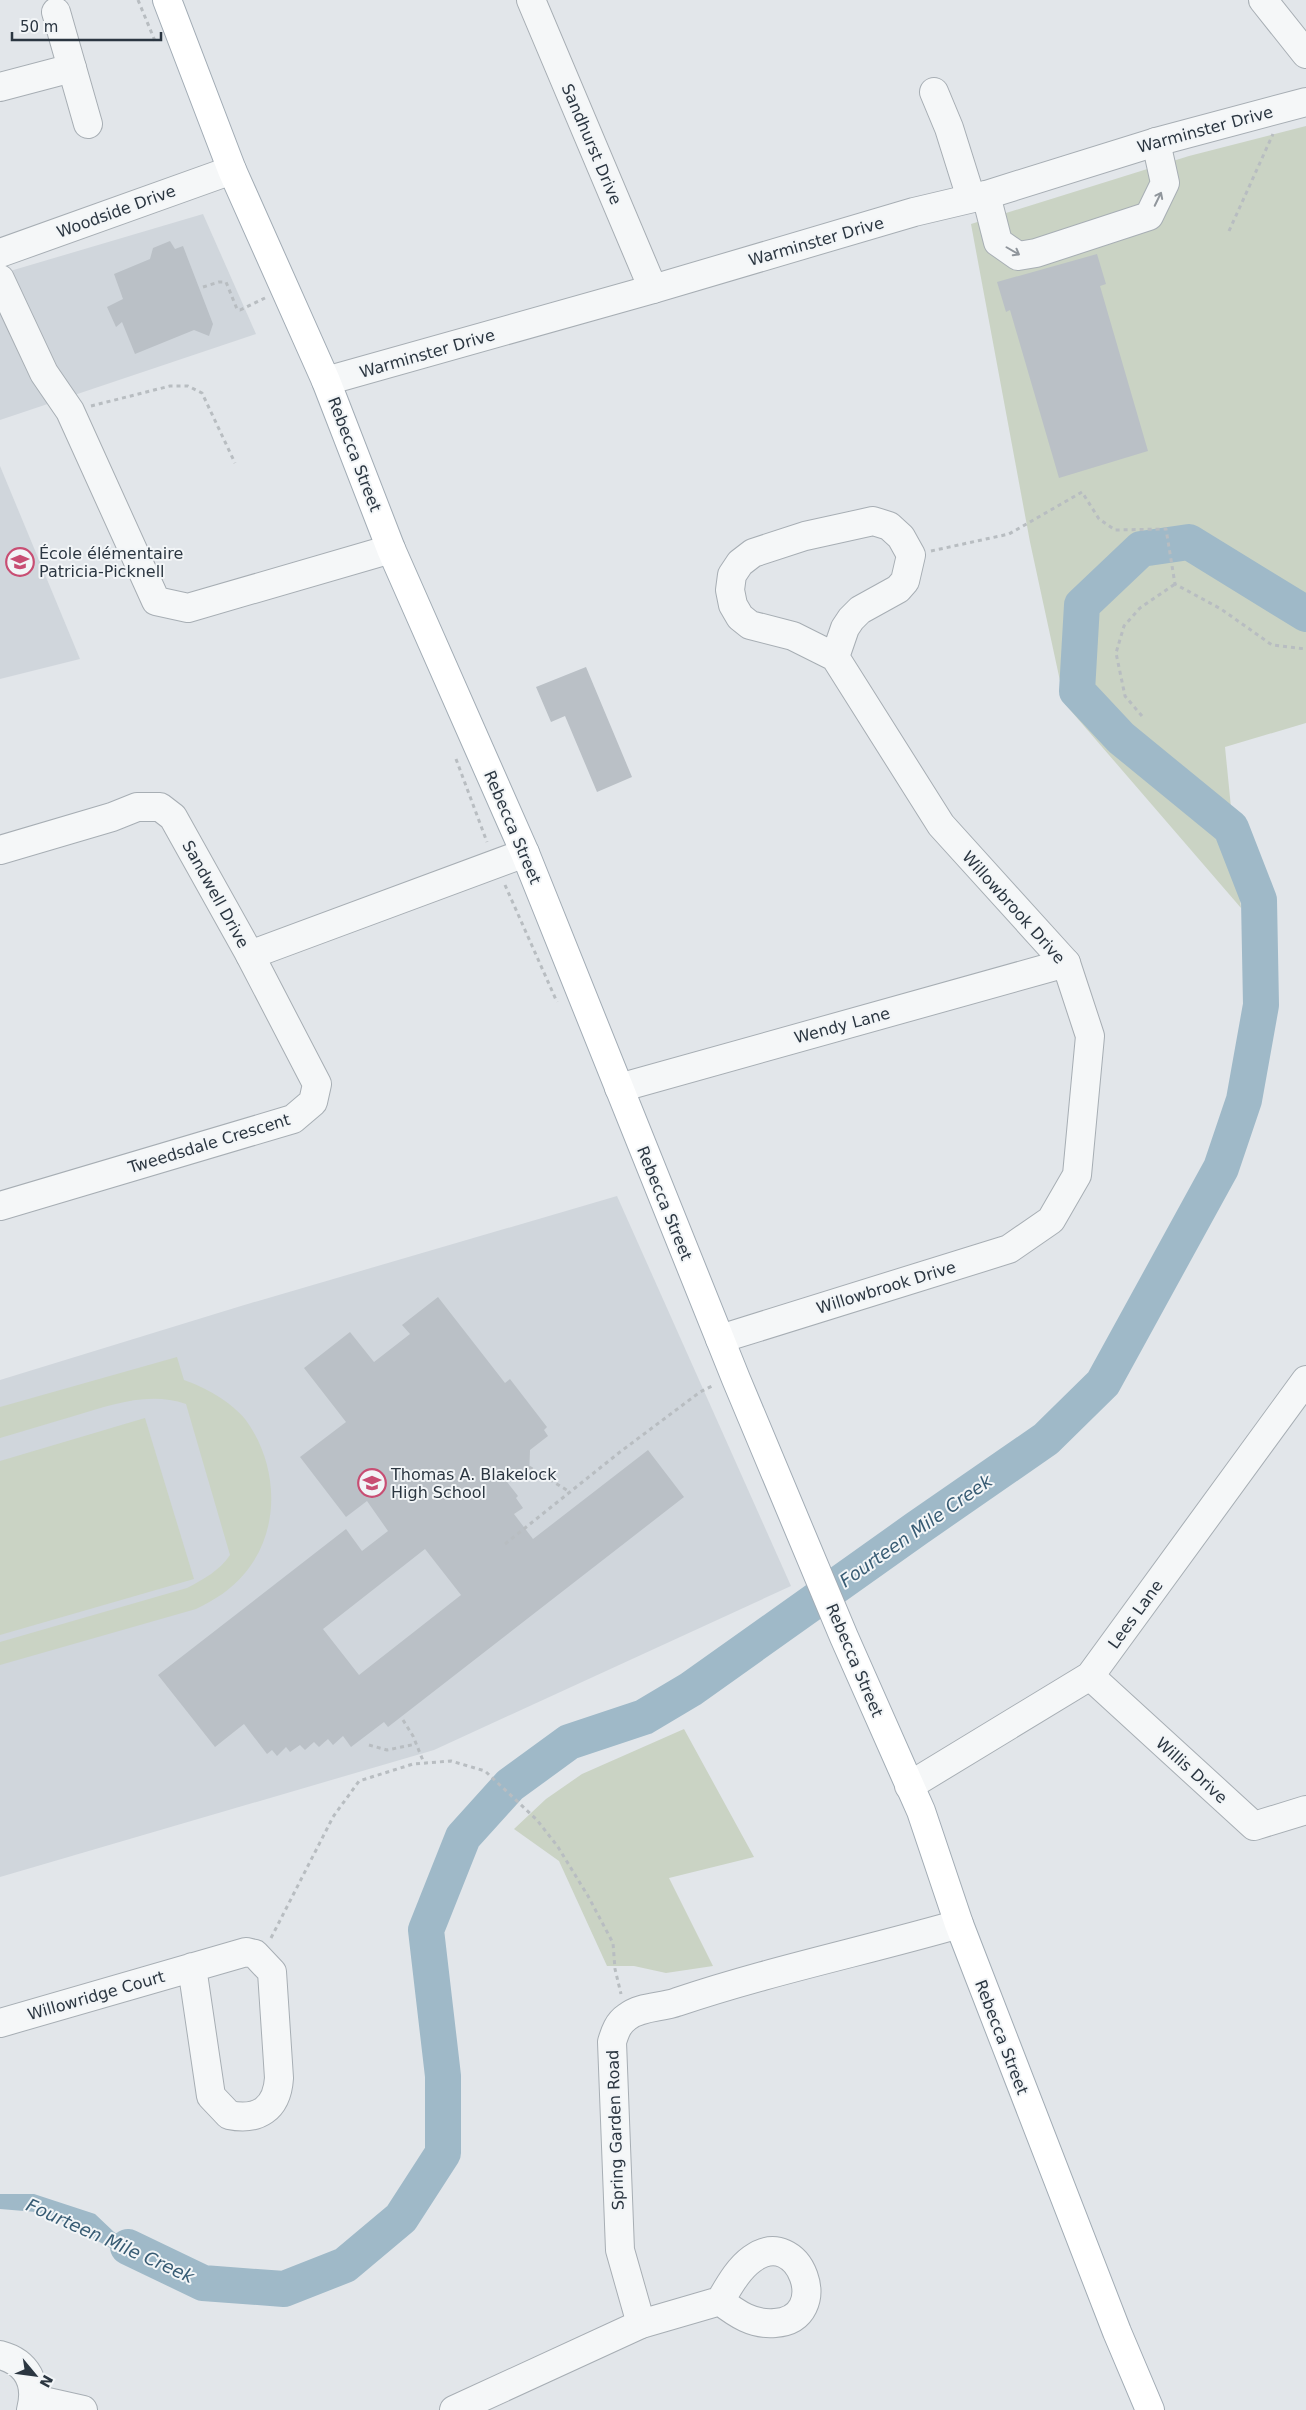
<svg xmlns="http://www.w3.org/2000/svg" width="1306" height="2410" viewBox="0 0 1306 2410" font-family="'DejaVu Sans',sans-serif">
	<rect width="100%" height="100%" fill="#e2e6ea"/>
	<g fill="#d0d6dc">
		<polygon points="203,214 256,334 0,420 0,274"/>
		<polygon points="0,466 80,659 0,679"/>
		<polygon points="617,1196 791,1586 434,1750 0,1877 0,1380 241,1306"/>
	</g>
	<g fill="#cad3c4">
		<polygon points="1306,126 1306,723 1225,747 1241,908 1065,704 1030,542 971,224 1189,156"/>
		<path d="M 177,1357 L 184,1380 C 205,1387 231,1402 245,1419 C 278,1463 282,1529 245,1573 C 232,1589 215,1600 196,1609 L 0,1665 L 0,1642 L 187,1588 C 204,1579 219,1571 230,1555 L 186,1404 C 148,1391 111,1405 74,1416 C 49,1423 25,1431 0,1438 L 0,1407 Z"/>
		<polygon points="145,1418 194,1579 0,1635 0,1461"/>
		<polygon points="684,1729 754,1857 669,1878 713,1966 666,1973 634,1966 607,1966 559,1861 514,1829 546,1799 582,1774"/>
	</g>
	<polygon fill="#9fb9c8" points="0,2194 34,2194 95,2214 114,2232 154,2258 174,2264 170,2281 58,2219 36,2212 0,2209"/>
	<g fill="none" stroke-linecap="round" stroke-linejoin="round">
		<polyline stroke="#9fb9c8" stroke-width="36" points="128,2247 203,2283 284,2289 345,2265 401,2218 443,2153 443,2076 426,1930 463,1837 510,1785 569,1742 644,1717 691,1689 916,1529 1046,1439 1103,1383 1221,1168 1244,1100 1261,1005 1259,900 1231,828 1121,738 1077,691 1082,605 1141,549 1189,542 1306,614"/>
	</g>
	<g fill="#bac0c6" fill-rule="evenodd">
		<polygon points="170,241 175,249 183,246 213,324 209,336 194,330 135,354 122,322 116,327 107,307 123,299 114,274 150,259 153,248"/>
		<polygon points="1097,254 1106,284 1100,286 1148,451 1059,478 1010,310 1006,312 997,282"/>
		<polygon points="586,667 632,777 597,792 565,716 551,722 536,687"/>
		<path d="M 438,1297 L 505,1383 L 510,1379 L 547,1427 L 544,1430 L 548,1436 L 530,1450 L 529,1477 L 497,1469 L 518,1496 L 516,1498 L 523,1508 L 514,1514 L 533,1539 L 648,1450 L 684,1497 L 388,1727 L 384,1722 L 351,1747 L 343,1736 L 333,1745 L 328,1739 L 319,1747 L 314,1742 L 305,1750 L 300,1745 L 290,1752 L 286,1747 L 277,1756 L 272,1750 L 267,1754 L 244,1724 L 215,1747 L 158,1675 L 346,1529 L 362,1551 L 388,1531 L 367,1501 L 346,1517 L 300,1457 L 346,1422 L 304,1368 L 350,1332 L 374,1362 L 410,1334 L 402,1325 ZM 425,1549 L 461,1595 L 359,1675 L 323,1629 Z"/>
	</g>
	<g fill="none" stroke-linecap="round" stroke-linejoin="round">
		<defs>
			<g id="minor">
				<polyline points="531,0 653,289"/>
				<polyline points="1263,0 1306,54"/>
				<polyline points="56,12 88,124"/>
				<polyline points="0,87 72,68"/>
				<polyline points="934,92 949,128 971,198"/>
				<polyline points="986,195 998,242 1018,256 1036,253 1149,216 1165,183 1156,142"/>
				<polyline points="0,253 232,170"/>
				<polyline points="0,279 44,373 70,411 156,601 188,608 391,549"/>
				<polyline points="326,381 653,289 914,212 986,195 1156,142 1306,102"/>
				<polyline points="0,850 112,817 137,807 160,807 173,817 250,955 317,1084 313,1102 293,1119 0,1206"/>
				<polyline points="250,955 525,853"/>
				<polyline points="619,1088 1066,963"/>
				<polyline points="720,1339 1009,1249 1051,1220 1077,1175 1090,1036 1066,963 941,825 835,657 793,636 750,625 740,617 733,605 730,590 732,575 740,563 753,553 805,536 873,521 889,526 901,537 911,555 905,581 898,589 860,610 851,619 845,628 835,657"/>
				<polyline points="1090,1676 1254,1826 1306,1810"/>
				<polyline points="909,1786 1090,1676 1306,1380"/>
				<path d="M 0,2023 L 246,1952 L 255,1954 L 272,1972 L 279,2078 C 277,2109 258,2121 229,2115 L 211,2096 L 192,1967"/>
				<path d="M 641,2324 L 620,2250 L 612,2042 C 615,2032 618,2023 627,2017 C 641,2006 661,2008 677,2002 C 769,1971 865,1951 959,1924"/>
				<path d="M 0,2355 C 27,2362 38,2383 31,2410"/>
				<polyline points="34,2399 83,2410"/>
				<path d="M 454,2410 L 641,2324 L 720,2301 C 729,2286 738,2269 752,2259 C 800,2224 834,2319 775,2323 C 753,2325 737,2314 720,2301"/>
			</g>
			<polyline id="major" points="167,0 232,170 326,381 391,549 525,853 736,1379 844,1637 921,1811 959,1924 1117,2332 1150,2410"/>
		</defs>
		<use href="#minor" stroke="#a7aeb4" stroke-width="30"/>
		<use href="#major" stroke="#a2acb5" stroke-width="30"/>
		<g stroke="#b8bdc1" stroke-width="3" stroke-dasharray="4 4" stroke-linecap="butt">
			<polyline points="138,0 155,41"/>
			<polyline points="1229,231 1273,134"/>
			<polyline points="203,287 219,282 226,282 237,309 240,310 265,298"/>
			<polyline points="91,406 170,386 188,386 202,393 235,463"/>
			<polyline points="931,551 1009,534 1082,492 1099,519 1115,530 1166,529 1175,584 1221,609 1272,645 1306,649"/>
			<polyline points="1142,716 1125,696 1116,653 1124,626 1140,608 1175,584"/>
			<polyline points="456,759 487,842"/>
			<polyline points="505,885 557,1002"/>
			<polyline points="529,1467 570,1492"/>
			<polyline points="505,1544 620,1452 700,1392 714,1385"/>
			<polyline points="403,1720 413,1736 424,1763"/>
			<polyline points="369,1745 387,1750 416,1744"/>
			<polyline points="271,1938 333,1817 359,1781 413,1764 451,1761 485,1771 537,1820 558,1847 588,1896 613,1943 615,1969 621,1994"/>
		</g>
		<use href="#minor" stroke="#f5f7f8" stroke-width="28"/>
		<use href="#major" stroke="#fff" stroke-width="28"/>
	</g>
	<defs><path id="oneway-shaft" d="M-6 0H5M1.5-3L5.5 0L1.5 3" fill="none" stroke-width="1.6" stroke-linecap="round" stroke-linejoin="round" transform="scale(1.25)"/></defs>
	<g stroke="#90969c">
		<use href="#oneway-shaft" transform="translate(1158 199) rotate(-64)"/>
		<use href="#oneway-shaft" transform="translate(1013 251) rotate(30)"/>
	</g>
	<defs>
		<symbol id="school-ring" viewBox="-11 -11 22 22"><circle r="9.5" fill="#f2f5f7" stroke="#c84e73" stroke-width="1.5"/><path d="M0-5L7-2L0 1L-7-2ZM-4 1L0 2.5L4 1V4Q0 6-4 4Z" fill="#c84e73"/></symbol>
	</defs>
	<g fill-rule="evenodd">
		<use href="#school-ring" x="4" y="546" width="32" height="32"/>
		<use href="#school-ring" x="356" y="1467" width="32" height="32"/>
	</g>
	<g text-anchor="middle" stroke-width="4" stroke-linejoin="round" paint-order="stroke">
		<g font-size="16" fill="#2b3641" stroke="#f2f5f7">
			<text transform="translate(1205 129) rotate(-15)" y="6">Warminster Drive</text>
			<text transform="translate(592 144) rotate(67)" y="6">Sandhurst Drive</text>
			<text transform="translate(116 211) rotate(-20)" y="6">Woodside Drive</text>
			<text transform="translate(816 241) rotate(-16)" y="6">Warminster Drive</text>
			<text transform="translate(427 353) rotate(-16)" y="6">Warminster Drive</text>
			<text transform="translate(355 454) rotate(69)" y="6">Rebecca Street</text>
			<text transform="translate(513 827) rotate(67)" y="6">Rebecca Street</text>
			<text transform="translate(216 894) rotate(61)" y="6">Sandwell Drive</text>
			<text transform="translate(1014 907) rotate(48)" y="6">Willowbrook Drive</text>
			<text transform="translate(842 1025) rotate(-15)" y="6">Wendy Lane</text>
			<text transform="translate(209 1143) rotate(-17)" y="6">Tweedsdale Crescent</text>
			<text transform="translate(665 1203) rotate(68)" y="6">Rebecca Street</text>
			<text transform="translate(886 1287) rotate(-17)" y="6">Willowbrook Drive</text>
			<text transform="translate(1135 1614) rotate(-54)" y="6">Lees Lane</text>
			<text transform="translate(855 1660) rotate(67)" y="6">Rebecca Street</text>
			<text transform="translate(1192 1770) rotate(42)" y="6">Willis Drive</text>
			<text transform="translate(96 1995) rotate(-16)" y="6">Willowridge Court</text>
			<text transform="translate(1002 2037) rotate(69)" y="6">Rebecca Street</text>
			<text transform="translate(615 2130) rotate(-92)" y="6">Spring Garden Road</text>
		</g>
		<g font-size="16" fill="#2b3641" stroke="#f2f5f7" text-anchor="start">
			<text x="39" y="559">École élémentaire<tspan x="39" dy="18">Patricia-Picknell</tspan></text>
			<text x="391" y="1480">Thomas A. Blakelock<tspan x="391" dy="18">High School</tspan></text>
		</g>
		<g font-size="18" font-style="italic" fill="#375b73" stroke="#f2f5f7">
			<text transform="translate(916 1531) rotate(-35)" y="6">Fourteen Mile Creek</text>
			<text transform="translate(110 2241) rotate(24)" y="6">Fourteen Mile Creek</text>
		</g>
	</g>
	<g transform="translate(35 2375) rotate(119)" stroke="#f2f5f7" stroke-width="4" paint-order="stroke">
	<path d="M0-4L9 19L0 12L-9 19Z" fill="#2b3641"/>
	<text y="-8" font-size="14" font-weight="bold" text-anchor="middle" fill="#2b3641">N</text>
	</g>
	<path d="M12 32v8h149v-8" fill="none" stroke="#2b3641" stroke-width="2.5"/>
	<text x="20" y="32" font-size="15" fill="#2b3641" stroke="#f2f5f7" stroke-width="4" paint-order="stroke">50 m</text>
</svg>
